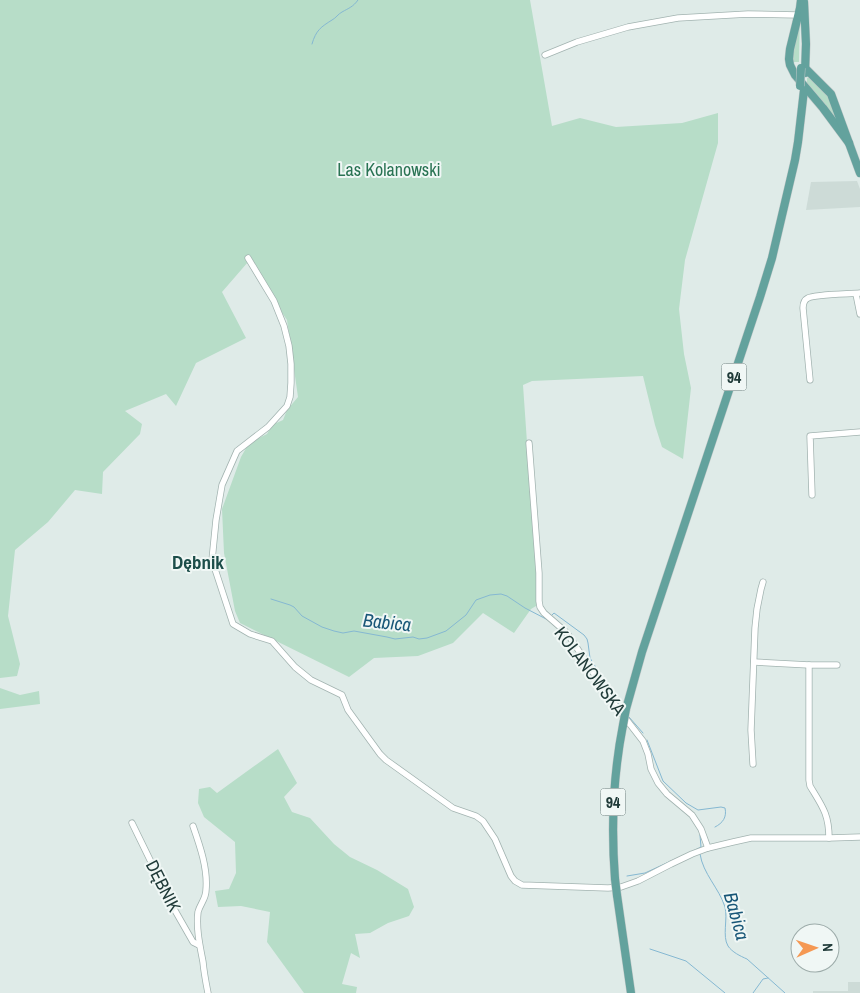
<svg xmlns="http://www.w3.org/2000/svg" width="860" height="993" viewBox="0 0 860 993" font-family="'Archivo Narrow',sans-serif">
	<rect width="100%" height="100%" fill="#dfebe8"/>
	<g fill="#cddbd7">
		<polygon points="857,181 860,189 860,207 806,210 811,182"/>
		<polygon points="848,982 860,982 860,993 813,993 813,991 848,991"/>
	</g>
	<g fill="#b7ddc8">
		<polygon points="0,0 530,0 552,126 580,118 616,127 682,123 718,113 718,143 685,260 679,309 684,354 691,388 683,459 662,447 655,425 643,376 532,381 523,385 537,586 536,606 531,609 514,633 483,613 453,643 418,656 374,658 349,677 240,623 235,611 224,553 222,509 241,457 249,443 267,434 272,425 283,420 287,410 298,397 287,320 248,262 222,292 246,338 196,363 176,406 166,394 125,411 142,424 140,434 103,472 102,494 75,490 48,522 15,550 8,616 20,664 17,676 0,678"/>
		<polygon points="800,11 799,62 793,62 792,56"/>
		<path d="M 809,77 C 828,89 833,108 841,127 L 807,85 L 807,78 Z"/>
		<polygon points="0,688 20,695 39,691 40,704 0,709"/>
		<polygon points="278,749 297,783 284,797 292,812 310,818 334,844 350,857 377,870 408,889 414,907 409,916 388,923 370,933 355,934 360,958 351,953 342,984 357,987 356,993 304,993 267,942 270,912 241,906 218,907 215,891 229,889 236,873 235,842 204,817 198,803 199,789 210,787 217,793"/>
	</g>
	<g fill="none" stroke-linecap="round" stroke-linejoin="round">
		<g stroke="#85b8d2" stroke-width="1">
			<path d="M 312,44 C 316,30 321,27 332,20 C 336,18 338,14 342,12 C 349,8 353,7 358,0"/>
			<polyline points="271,599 290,605 294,607 302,616 322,627 334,631 343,633 354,631 387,637 395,639 413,637 419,639 427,638 446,631 466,615 476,600 490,595 501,594 507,596 525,608 548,620"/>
			<polyline points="552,615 554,613 584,635 587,639 588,643 590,658 623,711"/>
			<polyline points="629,717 643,733"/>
			<path d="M 647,740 L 663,781 L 686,803 L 698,810 L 721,807 L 725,808 C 727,817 723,823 715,827"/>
			<polyline points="693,851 701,847 700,835"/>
			<path d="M 700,854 C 703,874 719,888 725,907 C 728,919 722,936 728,946 C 732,952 740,956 747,959 L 785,993"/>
			<polyline points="627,876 645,873 684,855"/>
			<polyline points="650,949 686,961 725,993"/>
			<polyline points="753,993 763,979 768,978"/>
		</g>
		<defs>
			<g id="minor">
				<polyline points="545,55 577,42 628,27 678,18 748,14 798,15"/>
				<polyline points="248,258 274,301 284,326 289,346 291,364 291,383 290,397 287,406 268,427 237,451 222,485 216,520 212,560 233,624 250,634 272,641 295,667 311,680 342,695 348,710 380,754 386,760 453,808 476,816 483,821 495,839 511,876 515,881 522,885 608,888 621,887 638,881 671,864 692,854 708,848 733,842 751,838 829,838 860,837"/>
				<polyline points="856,294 860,314"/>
				<path d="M 810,380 L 803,308 C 803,304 804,300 808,298 C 815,294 850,294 860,293"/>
				<polyline points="529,443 539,573 539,601 540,607 544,613 567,633 612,701 643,741 648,754 651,769 658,783 667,794 692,815 701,829 708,848"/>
				<polyline points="812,495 810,436 860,432"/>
				<polyline points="754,662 809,665 837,665"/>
				<path d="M 809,665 L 809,780 L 810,786 C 822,806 829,814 829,838"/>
				<polyline points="753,764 751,730 755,628 757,609 761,589 763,582"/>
				<polyline points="132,823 173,907 193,942 199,945"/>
				<path d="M 193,826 C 200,846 208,869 206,890 C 206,899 200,904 198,912 C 196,929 200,946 203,962 C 204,973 206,983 208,993"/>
			</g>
			<g id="major">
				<polyline points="801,0 800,8 790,49 789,59 790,65 795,75 823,108 849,143"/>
				<polyline points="804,2 806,44 805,73"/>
				<polyline points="805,68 831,94 860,173"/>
				<polyline points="626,709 642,652 760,297 772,258 795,160 798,142 804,90"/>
				<path d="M 615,879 C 611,827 613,776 623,725"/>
				<polyline points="617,895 631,993"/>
			</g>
		</defs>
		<use href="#minor" stroke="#a2b3b0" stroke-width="7"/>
		<use href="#major" stroke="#c1c8c8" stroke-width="9"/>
		<use href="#minor" stroke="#fff" stroke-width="5.5"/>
		<use href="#major" stroke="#63a29d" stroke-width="8"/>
		<defs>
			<g id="major-bridge">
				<polyline points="800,86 801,68"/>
				<polyline points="623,725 626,709"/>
				<polyline points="615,879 617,895"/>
			</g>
		</defs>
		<use href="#major-bridge" stroke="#c1c8c8" stroke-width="9" stroke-linecap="butt"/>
		<use href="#major-bridge" stroke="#63a29d" stroke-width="8"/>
	</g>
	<g text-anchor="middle" stroke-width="4" stroke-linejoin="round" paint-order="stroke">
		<g fill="#f0f7f5" stroke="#5e7371" stroke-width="1">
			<rect x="721.5" y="363.5" width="25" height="27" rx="4"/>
			<rect x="600.5" y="788.5" width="25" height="27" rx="4"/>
		</g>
		<g font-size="16" font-weight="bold" fill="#203b39">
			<text x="734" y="383">94</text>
			<text x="613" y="808">94</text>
		</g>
		<g font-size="18" fill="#297353" stroke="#f0f7f5">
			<text x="389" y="176">Las Kolanowski</text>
		</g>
		<g font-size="18" fill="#203b39" stroke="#f0f7f5">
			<text transform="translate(590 671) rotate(53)" y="6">KOLANOWSKA</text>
			<text transform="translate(163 886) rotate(63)" y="6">DĘBNIK</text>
		</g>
		<g font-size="19" font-weight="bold" fill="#1c4e4a" stroke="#f0f7f5">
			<text x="198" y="569">Dębnik</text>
		</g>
		<g font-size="19" font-style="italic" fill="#195778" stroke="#f0f7f5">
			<text transform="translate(387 622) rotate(6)" y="7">Babica</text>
			<text transform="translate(737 916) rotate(74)" y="7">Babica</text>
		</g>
	</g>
	<g transform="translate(815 948) rotate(88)"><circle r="24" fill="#f0f7f5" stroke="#9dacaa"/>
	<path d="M0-4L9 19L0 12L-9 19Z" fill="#f59853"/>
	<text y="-8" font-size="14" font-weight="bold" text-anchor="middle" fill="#203b39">N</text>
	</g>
</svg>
